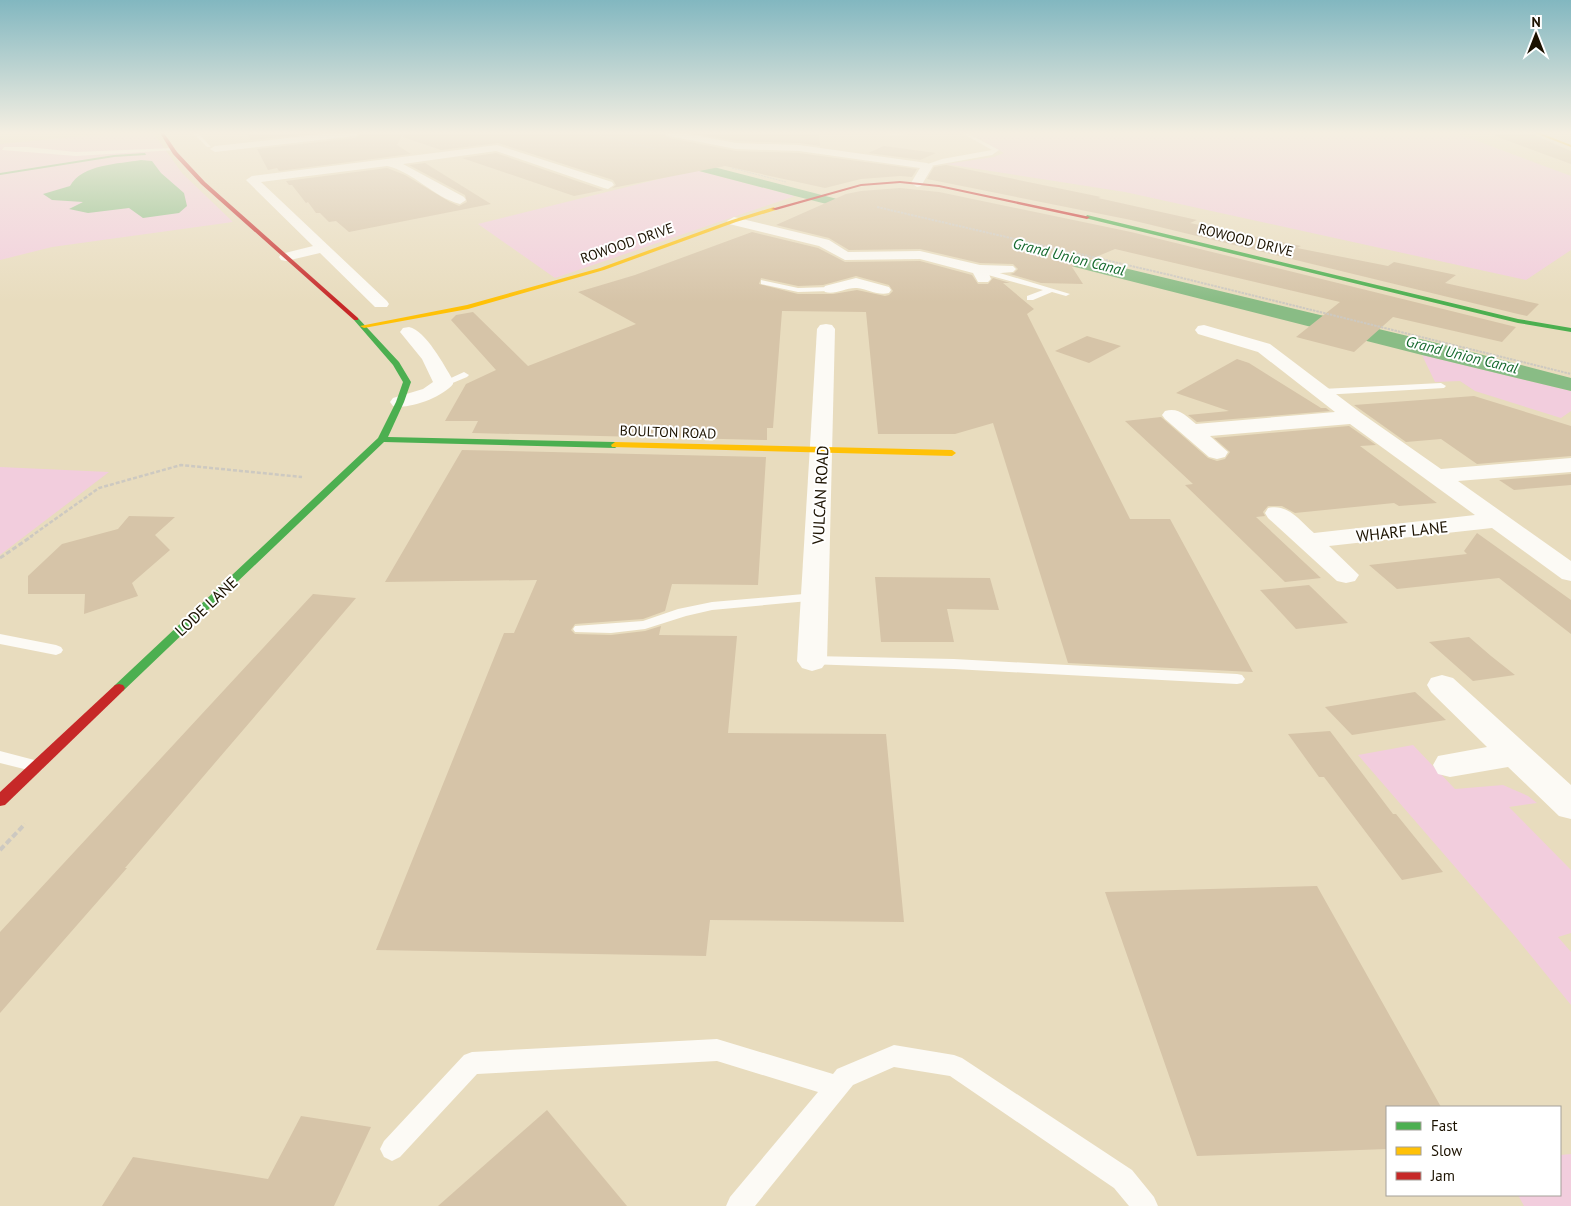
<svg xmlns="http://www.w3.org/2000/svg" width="1571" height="1206" viewBox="0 0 1571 1206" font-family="'PT Sans',sans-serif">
	<rect width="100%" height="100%" fill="#e8dcbe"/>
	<g fill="#f2cddd">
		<polygon points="115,133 154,134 182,173 233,222 52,247 0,260 0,144"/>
		<polygon points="970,133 1456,133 1571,176 1571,250 1526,280 1125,192 946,164 994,157 1004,153"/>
		<polygon points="695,170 795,196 555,278 478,224"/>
		<polygon points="1422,355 1571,391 1571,411 1561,418 1475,391 1460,381 1435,382"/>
		<polygon points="0,467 109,472 0,555"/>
		<polygon points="1413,745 1455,789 1503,785 1528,796 1537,803 1509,807 1571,870 1571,933 1558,937 1571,952 1571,1005 1514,935 1358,755"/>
		<polygon points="1571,1154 1571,1206 1524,1206 1518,1195 1560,1195 1560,1155"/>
	</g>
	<g fill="#89bc85">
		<polygon points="554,133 582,133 841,200 1437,343 1571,378 1571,391 1422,355 795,196"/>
		<path d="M 141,160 L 152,161 L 161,173 L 184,193 L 187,206 L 179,213 L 143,218 L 129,208 L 88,213 L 69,209 L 83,202 L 52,200 L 43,194 L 70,186 C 82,164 119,164 141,160 Z"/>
	</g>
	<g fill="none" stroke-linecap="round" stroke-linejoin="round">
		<polygon fill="#89bc85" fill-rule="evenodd" points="145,153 146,155 114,157 0,175 0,173 114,155"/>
	</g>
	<g fill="#d6c4a8" fill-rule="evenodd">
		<polygon points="247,133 318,133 251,140"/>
		<polygon points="362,133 403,133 397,145 411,154 279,171 277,168 268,170 257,149 355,138"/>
		<polygon points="404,133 662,133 669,138 736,151 799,153 917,169 912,177 900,176 861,179 825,188 725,166 612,188 616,185 613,180 498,143 441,150 403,137"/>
		<polygon points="691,133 819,133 820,146 799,143 736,141"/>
		<polygon points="1496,133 1530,133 1571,151 1571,164 1495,136"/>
		<polygon points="884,146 936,153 920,160 922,160 868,153"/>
		<polygon points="496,153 603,190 604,190 574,196 462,158"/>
		<polygon points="425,163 491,204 349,232 336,221 329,222 320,213 316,213 308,202 306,203 292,185 289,185 286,181 387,168 405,175 450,202 459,206 467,202 465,195 409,165"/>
		<polygon points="946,165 1101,197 1098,198 1197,220 1190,223 1301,246 1297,248 1388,266 1394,262 1456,275 1445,283 1539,304 1527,316 1518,314 1131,220 927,179 934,167"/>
		<polygon points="900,188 939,192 1131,232 1516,327 1502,342 1393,317 1354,352 1296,337 1340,302 1115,249 1072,267 1083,284 1041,283 1010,274 1014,273 1018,269 1013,264 980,263 920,249 849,250 829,238 776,225 846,194 861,191"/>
		<path d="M 752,232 L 818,248 L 845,262 L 920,261 L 972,275 L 978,284 L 988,284 L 993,278 L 1010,283 L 1003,283 L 1034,309 L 1027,314 L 1130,519 L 1170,519 L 1253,672 L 1068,663 L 993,423 L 955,434 L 878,434 L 866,312 L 782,311 L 773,428 L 767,428 L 767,440 L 472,433 L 478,421 L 445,421 L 466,384 L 496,370 L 451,320 L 456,315 L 473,312 L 528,366 L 636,324 L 578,292 L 635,275 ZM 856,276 L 889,285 L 893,291 L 889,295 L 885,296 L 857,290 L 833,294 L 798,294 L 759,284 L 761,278 L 798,286 L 823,285 Z"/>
		<polygon points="1087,336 1121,346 1089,363 1055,351"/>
		<polygon points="1237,359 1249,363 1321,408 1326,408 1330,411 1197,422 1188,415 1229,411 1176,393"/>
		<polygon points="1474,396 1571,426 1571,456 1477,464 1441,439 1406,442 1354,405"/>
		<polygon points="1161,417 1208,458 1217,461 1225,459 1230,452 1214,438 1349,426 1376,445 1360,446 1437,503 1399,506 1394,503 1295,513 1282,506 1268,506 1263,512 1265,516 1256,517 1321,578 1285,582 1185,485 1193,484 1125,421"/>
		<polygon points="462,450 766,457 758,585 672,584 665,611 643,619 575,624 571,630 575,634 611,635 645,631 661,626 659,635 737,636 728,733 886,734 904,922 710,920 706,956 376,950 504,633 514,633 537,580 385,582"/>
		<polygon points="1571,474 1571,485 1514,490 1499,480"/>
		<polygon points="129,516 175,517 155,535 170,550 132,583 138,596 84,614 85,594 28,594 28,576 62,544 118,529"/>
		<polygon points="1477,533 1571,600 1571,634 1499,578 1397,589 1369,565 1467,554 1464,551"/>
		<polygon points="875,577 990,578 999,610 947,609 954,642 881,642"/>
		<polygon points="1309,585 1348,623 1296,629 1260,590"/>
		<polygon points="313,594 356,598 125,868 127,868 0,1013 0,932"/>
		<polygon points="1469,637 1491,656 1515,675 1473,681 1429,642"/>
		<polygon points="1415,692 1446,720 1352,735 1325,707"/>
		<polygon points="1330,731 1393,814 1396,814 1443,872 1402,880 1324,777 1319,777 1288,734"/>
		<polygon points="1317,886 1441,1107 1387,1107 1387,1149 1197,1156 1105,892"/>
		<polygon points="547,1110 627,1206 438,1206"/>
		<polygon points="301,1116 371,1127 334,1206 102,1206 133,1157 268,1179"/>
	</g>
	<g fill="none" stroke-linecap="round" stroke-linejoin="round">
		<g stroke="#cdc9c1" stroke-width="1" stroke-dasharray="2 1" stroke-linecap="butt">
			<polyline points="591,133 655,149"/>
			<polyline points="732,168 786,182"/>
		</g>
		<polyline stroke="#cdc9c1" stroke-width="2" stroke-dasharray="2.5 1" stroke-linecap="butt" points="877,207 1170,275 1571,374"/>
		<polyline stroke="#cdc9c1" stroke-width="2.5" stroke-dasharray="4 2" stroke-linecap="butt" points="30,537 99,488 181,465 302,477"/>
		<polyline stroke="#cdc9c1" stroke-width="3" stroke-dasharray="5 2.5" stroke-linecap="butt" points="0,558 32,536"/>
		<polyline stroke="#cdc9c1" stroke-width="4" stroke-dasharray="6 3" stroke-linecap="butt" points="0,850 25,824"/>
		<g fill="#fcfaf5" fill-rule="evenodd">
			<polygon points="193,133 198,133 211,147 207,147"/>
			<polygon points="876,133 925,133 894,135"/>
			<polygon points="962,133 967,133 999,150 992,155 925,167 925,165 942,159 992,150"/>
			<polygon points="4,147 27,147 76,152 173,148 176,150 76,156 2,150"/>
			<polygon points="977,268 983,268 1070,294 1066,296 1052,292 1033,300 1027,300 1027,296 1043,290 977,272"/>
			<polygon points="761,280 798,288 831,287 835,289 831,291 798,292 761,284"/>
			<polygon points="464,372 469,375 467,377 443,387 438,384"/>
			<polygon points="1441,383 1446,386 1444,388 1322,395 1317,392 1322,389"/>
			<polygon points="815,593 822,597 820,600 712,610 686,616 645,629 611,633 575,632 573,629 575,626 643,621 678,609 712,602"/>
			<polygon points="0,634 56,645 61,647 63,650 61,653 56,655 0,644"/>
			<polygon points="812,656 954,659 1237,674 1242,675 1245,679 1242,683 1237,684 954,669 807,664 805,661 807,658"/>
			<polygon points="0,751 42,762 44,766 42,770 36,772 0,763"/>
			<polygon points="717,1039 833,1074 837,1069 894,1045 954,1055 962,1058 1132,1170 1154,1197 1158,1206 1129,1206 1114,1188 950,1076 894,1067 853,1085 755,1206 726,1206 730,1197 818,1092 717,1061 477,1074 400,1157 392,1161 384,1157 380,1149 384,1141 464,1055 472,1052"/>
		</g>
		<g fill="#fcfaf5" fill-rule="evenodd">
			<polygon points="332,133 360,133 355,136 215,152 210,149 215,146"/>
			<polygon points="664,133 683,133 736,143 799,145 927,163 933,166 921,186 917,187 911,183 920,168 799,151 736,149 669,136"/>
			<path d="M 497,145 L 612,182 L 614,185 L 608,189 L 604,188 L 496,151 L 403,164 L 464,197 L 466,200 L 460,204 C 433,197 414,172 387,166 L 261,182 L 387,301 L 389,304 L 387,307 L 375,307 L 320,253 L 286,261 L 281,260 L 279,257 L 281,254 L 313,246 L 246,180 L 252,176 Z"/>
			<polygon points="734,217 829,240 848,252 920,251 980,265 1013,266 1016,269 1013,272 989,274 991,279 988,282 978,282 973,273 920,259 845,260 819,246 729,224 727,221"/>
			<path d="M 856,278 L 889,287 L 891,290 L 889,293 C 878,296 868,289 857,288 C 846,287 836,295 825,292 L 823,289 L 825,286 Z"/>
			<polygon points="826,324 832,325 835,329 827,661 822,668 812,671 802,668 797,661 817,329 820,325"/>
			<path d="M 1204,325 L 1270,344 L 1361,413 L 1441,469 L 1571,458 L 1571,472 L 1458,481 L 1571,561 L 1571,581 L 1562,579 L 1492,528 L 1329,546 L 1359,575 L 1355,581 L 1346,583 L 1337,581 L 1268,518 L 1265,513 L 1268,508 C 1288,503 1300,521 1314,533 L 1475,515 L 1350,424 L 1210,436 L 1228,452 L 1225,457 L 1217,459 L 1209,457 L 1165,419 L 1162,415 L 1165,411 C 1179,407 1186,416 1196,424 L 1335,412 L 1258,352 L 1198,334 L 1195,330 L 1198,326 Z"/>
			<path d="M 409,327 C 426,331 444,365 453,380 L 453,384 C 443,397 408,410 393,406 L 390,402 L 393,398 L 423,389 L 433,382 L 422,359 L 400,332 L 403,328 Z"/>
			<polygon points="1442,675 1453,678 1571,785 1571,819 1559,816 1508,767 1450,777 1438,774 1433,765 1438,756 1487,747 1431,692 1427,685 1431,678"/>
		</g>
		<g fill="#4caf50" fill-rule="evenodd">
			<polygon points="1087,215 1518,319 1571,328 1571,332 1518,323 1085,218"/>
			<polygon points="354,318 358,318 399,362 411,382 404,402 388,437 615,442 619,445 615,448 384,442 123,691 115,691 113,688 115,685 378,438 396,402 403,382 393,365 354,320"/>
		</g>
		<g fill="#ffc107" fill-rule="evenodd">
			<polygon points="1535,133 1540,133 1571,145 1571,147"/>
			<polygon points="774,207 776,210 736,222 604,270 468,309 364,328 360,326 467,305 600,268 732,220"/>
			<polygon points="615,442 952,450 956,453 952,456 612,447 611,445"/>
		</g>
		<g fill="#c62828" fill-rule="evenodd">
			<polygon points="160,133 164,133 177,152 205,182 358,318 358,320 354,320 201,184 173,154"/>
			<polygon points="900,181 939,185 1090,217 1087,219 939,187 900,183 861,186 776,210 771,209 861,184"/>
			<polygon points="119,684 123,685 125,688 123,691 5,805 0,806 0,792 115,685"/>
		</g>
	</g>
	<linearGradient id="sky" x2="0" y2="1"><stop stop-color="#82b7c0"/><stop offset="0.44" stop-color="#f5efe2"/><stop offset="1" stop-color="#f5efe2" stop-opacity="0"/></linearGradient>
	<rect width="1571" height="302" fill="url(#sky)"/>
	<g text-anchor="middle" stroke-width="4" stroke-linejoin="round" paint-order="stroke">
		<g font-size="14" fill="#1c1200" stroke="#fff">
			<text transform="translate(1246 240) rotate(14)" y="5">ROWOOD DRIVE</text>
			<text transform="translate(627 243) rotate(-19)" y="5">ROWOOD DRIVE</text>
			<text transform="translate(668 432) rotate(2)" y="5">BOULTON ROAD</text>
		</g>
		<g font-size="15" font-style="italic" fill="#14692d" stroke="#fff">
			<text transform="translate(1069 257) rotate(14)" y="5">Grand Union Canal</text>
			<text transform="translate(1462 355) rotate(14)" y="5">Grand Union Canal</text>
		</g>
		<g font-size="16" fill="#1c1200" stroke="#fff">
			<text transform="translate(820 495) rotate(-87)" y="6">VULCAN ROAD</text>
			<text transform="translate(1402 531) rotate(-6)" y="6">WHARF LANE</text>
			<text transform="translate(206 606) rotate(-43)" y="6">LODE LANE</text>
		</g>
	</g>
	<rect x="1386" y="1106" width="175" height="90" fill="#ffffff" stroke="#a4a099"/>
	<rect x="1396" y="1122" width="25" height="8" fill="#4caf50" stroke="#a4a099"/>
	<text x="1431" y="1131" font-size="15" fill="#1c1200">Fast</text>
	<rect x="1396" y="1147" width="25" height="8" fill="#ffc107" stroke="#a4a099"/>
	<text x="1431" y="1156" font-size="15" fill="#1c1200">Slow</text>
	<rect x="1396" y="1172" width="25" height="8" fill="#c62828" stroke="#a4a099"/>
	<text x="1431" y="1181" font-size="15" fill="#1c1200">Jam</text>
	<g transform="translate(1536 35)" stroke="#ffffff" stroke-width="4" paint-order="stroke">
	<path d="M0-4L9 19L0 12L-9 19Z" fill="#1c1200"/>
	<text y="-8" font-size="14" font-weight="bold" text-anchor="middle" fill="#1c1200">N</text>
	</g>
</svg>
